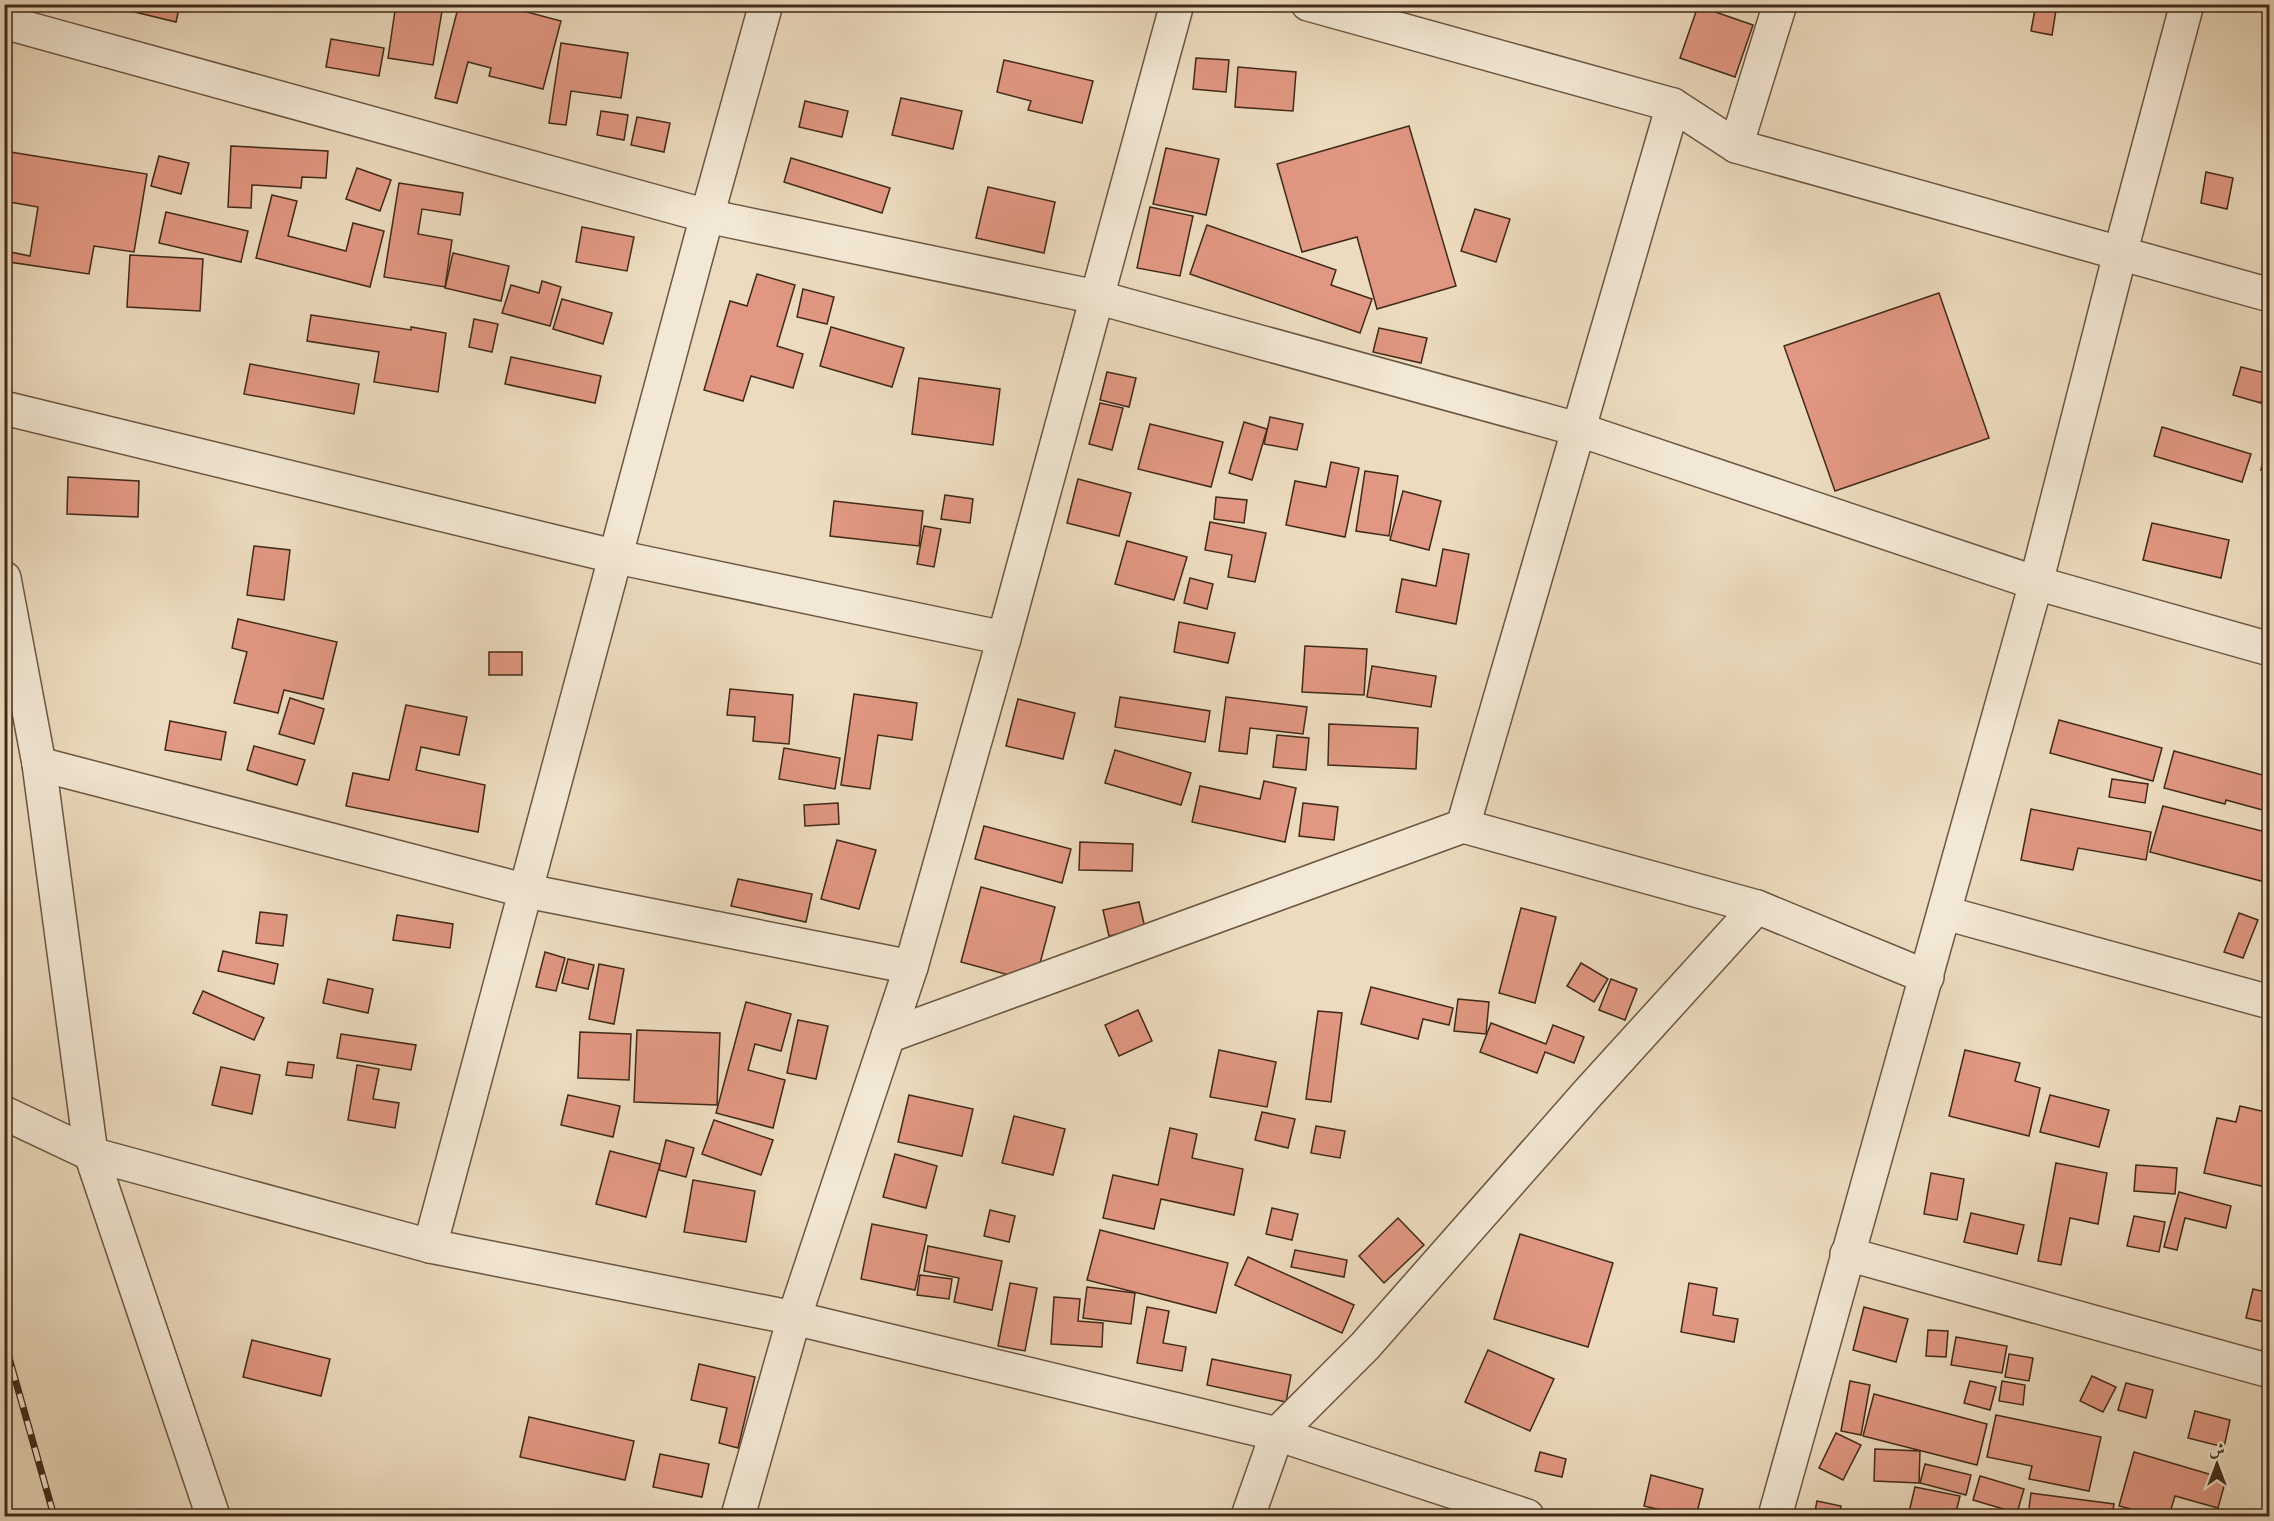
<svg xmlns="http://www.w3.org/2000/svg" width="2274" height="1521" viewBox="0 0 2274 1521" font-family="'Old Standard TT',Amiri,serif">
	<rect width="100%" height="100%" fill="#ecdbbe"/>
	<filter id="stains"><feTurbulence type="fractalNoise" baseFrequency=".00333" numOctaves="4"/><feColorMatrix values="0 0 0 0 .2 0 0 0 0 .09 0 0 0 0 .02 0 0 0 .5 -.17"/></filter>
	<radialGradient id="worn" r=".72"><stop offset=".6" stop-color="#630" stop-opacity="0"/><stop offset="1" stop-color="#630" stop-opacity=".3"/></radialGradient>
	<g fill="#e19781" stroke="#412a19" stroke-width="1.5">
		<polygon points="102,4 180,4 176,22"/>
		<polygon points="396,4 442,11 433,65 388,58"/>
		<polygon points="459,4 497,4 561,21 543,89 489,76 491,68 468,62 457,103 435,98"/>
		<polygon points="892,4 917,4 915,11"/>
		<polygon points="2036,4 2057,4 2052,35 2031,31"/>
		<polygon points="1698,6 1753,25 1735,77 1680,58"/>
		<polygon points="331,39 384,48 379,76 326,67"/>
		<polygon points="561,43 628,53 621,98 571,91 566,125 549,123"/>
		<polygon points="1196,58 1229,60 1226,92 1193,89"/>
		<polygon points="1004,60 1093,81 1082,123 1028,110 1031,101 997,92"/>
		<polygon points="1238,67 1296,72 1293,111 1235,107"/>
		<polygon points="901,98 962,111 953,149 892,135"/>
		<polygon points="805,101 848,111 842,137 799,127"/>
		<polygon points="601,111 628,115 624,140 597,135"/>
		<polygon points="637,117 670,123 664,152 631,145"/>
		<polygon points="1409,126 1456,286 1377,309 1357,237 1302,252 1277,164"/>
		<polygon points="231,146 328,151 326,178 302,177 301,188 252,185 251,208 228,207"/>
		<polygon points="1166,148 1219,159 1206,215 1153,204"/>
		<polygon points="4,151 147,174 134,252 94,246 89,274 9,262 10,252 30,256 38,207 4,201"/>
		<polygon points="159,156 189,163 181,194 151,186"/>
		<polygon points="791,158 890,188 882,213 784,182"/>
		<polygon points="357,168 391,180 380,211 346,199"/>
		<polygon points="2206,172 2233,178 2227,209 2201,203"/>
		<polygon points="399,183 463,193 460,215 422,209 418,234 452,240 445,287 384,277"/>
		<polygon points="988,187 1055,202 1044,253 976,238"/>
		<polygon points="272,195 297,201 288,236 346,251 353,223 384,231 370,287 256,258"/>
		<polygon points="1150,207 1193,216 1180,276 1137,268"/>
		<polygon points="1475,209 1510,219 1496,262 1461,251"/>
		<polygon points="166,212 248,231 241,262 159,243"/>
		<polygon points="1207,225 1336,270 1331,285 1372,299 1360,333 1190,274"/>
		<polygon points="582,227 634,237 627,271 576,262"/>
		<polygon points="453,253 509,266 501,301 445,288"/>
		<polygon points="130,255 203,259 200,311 127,307"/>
		<polygon points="757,274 795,285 777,346 803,354 793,388 751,376 743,401 704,390 730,301 747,306"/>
		<polygon points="542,281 561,287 550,326 502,313 511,285 539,293"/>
		<polygon points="803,289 834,297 827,324 797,317"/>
		<polygon points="1939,293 1989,438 1835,491 1784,346"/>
		<polygon points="562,299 612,313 603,344 553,329"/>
		<polygon points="311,315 411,330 411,327 446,333 438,392 374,382 379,352 307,341"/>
		<polygon points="474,319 498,324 492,352 469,347"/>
		<polygon points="831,327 904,348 892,387 820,366"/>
		<polygon points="1379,328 1427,338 1421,363 1373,352"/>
		<polygon points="511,357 601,376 595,403 505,384"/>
		<polygon points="250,364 359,384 354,414 244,394"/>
		<polygon points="2241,367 2269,374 2261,403 2233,395"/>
		<polygon points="1107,372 1136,378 1129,407 1100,400"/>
		<polygon points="919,378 1000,389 993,445 912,434"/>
		<polygon points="1100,403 1123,408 1112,450 1089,444"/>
		<polygon points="1270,417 1303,424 1297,450 1264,444"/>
		<polygon points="1244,422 1267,429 1252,480 1229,473"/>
		<polygon points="1150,424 1223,442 1211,487 1138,469"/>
		<polygon points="2270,425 2270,471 2261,470"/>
		<polygon points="2162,427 2251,454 2242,482 2154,456"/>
		<polygon points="1331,462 1359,468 1345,537 1286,525 1295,481 1326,487"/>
		<polygon points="1365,471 1398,476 1389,536 1356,531"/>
		<polygon points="68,477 139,481 138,517 67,514"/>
		<polygon points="1078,479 1131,493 1119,536 1067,523"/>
		<polygon points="1403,491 1441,501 1429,550 1390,540"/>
		<polygon points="945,495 973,499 970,523 941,519"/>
		<polygon points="1216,497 1247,500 1244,523 1214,519"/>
		<polygon points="834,501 923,511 919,546 830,536"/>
		<polygon points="1210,522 1266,533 1255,582 1228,577 1232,555 1205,550"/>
		<polygon points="2152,523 2229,540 2221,578 2143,560"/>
		<polygon points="924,526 941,529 934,567 917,564"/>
		<polygon points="1127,541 1187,557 1174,600 1115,584"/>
		<polygon points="254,546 290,550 284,600 247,595"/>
		<polygon points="1443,549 1469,554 1456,624 1396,612 1402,579 1436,586"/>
		<polygon points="1190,578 1213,584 1207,609 1184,603"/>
		<polygon points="238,619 337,642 323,699 284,690 278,713 234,703 247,652 232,648"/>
		<polygon points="1179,622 1235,633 1228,663 1174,652"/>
		<polygon points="1305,646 1367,649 1364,695 1302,692"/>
		<rect x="489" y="652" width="33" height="23"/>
		<polygon points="1372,666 1436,676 1431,707 1367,697"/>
		<polygon points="730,689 793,695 789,744 753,741 755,717 727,715"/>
		<polygon points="854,694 917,703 912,740 878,735 870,789 841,785"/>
		<polygon points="1120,697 1210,711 1205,742 1115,727"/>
		<polygon points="1226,697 1307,707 1303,734 1250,728 1247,754 1219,751"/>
		<polygon points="290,698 324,709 314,744 279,734"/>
		<polygon points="1018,699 1075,713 1063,759 1006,746"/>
		<polygon points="406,705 467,717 459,755 421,747 416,770 485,785 478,832 346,806 353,773 389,780"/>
		<polygon points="2059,720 2162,748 2153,781 2050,753"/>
		<polygon points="170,721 226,732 221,760 165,750"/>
		<polygon points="1329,724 1418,728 1416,769 1328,765"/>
		<polygon points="1277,735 1309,738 1306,770 1273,767"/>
		<polygon points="254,746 305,760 297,785 247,770"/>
		<polygon points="784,748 840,758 835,789 779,779"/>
		<polygon points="1115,750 1191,773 1181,805 1105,783"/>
		<polygon points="2174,751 2270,777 2270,812 2226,800 2225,804 2164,788"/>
		<polygon points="2112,779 2148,784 2145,803 2109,797"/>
		<polygon points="1264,781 1296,788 1285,842 1192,822 1200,786 1260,799"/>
		<polygon points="838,803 839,824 805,826 804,805"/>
		<polygon points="1303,803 1338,807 1334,840 1299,836"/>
		<polygon points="2163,806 2270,833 2270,863 2265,882 2150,852"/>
		<polygon points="2031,809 2151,832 2146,860 2078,848 2073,870 2021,860"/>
		<polygon points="984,826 1071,849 1062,883 975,859"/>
		<polygon points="837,840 876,850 859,909 821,899"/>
		<polygon points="1080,842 1133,844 1132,871 1079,870"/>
		<polygon points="738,879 812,894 806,922 731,906"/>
		<polygon points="981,887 1055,907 1035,982 961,962"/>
		<polygon points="1139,902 1145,928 1109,936 1103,910"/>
		<polygon points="1521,908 1556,917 1535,1003 1499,993"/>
		<polygon points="260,912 287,915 283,946 256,943"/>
		<polygon points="2239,913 2258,920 2243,958 2224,952"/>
		<polygon points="397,915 453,924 450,948 393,940"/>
		<polygon points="223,951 278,964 274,984 218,971"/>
		<polygon points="545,952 565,958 556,991 536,987"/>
		<polygon points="568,959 594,965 588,989 562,983"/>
		<polygon points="1581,963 1608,979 1594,1002 1567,986"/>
		<polygon points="599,964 624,969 614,1024 589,1019"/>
		<polygon points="328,979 373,989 368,1013 323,1003"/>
		<polygon points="1611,979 1637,989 1625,1020 1599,1010"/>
		<polygon points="1371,987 1453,1008 1449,1025 1423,1019 1418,1039 1361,1024"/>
		<polygon points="203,991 264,1018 254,1040 193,1013"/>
		<polygon points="1458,999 1489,1002 1486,1034 1454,1031"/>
		<polygon points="746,1002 791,1014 781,1051 755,1044 748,1070 785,1080 773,1128 716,1113"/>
		<polygon points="1138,1010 1152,1041 1119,1056 1105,1025"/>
		<polygon points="1318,1011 1342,1013 1331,1102 1306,1099"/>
		<polygon points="798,1020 828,1026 816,1079 787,1073"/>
		<polygon points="1491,1023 1546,1044 1553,1025 1584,1037 1574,1063 1545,1052 1537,1073 1480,1052"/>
		<polygon points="637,1030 720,1033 717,1105 634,1102"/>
		<polygon points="580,1032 631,1034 629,1080 578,1078"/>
		<polygon points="341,1034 416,1045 411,1070 337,1058"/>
		<polygon points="1219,1050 1276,1062 1267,1107 1210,1097"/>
		<polygon points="1965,1050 2020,1063 2015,1081 2040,1088 2029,1136 1949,1116"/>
		<polygon points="288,1062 314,1065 312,1078 286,1075"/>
		<polygon points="357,1065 379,1069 373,1099 399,1103 395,1128 348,1120"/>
		<polygon points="221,1067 260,1075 252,1114 212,1105"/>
		<polygon points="568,1095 620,1106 613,1137 561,1125"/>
		<polygon points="909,1095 973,1109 962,1156 898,1142"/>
		<polygon points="2050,1095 2109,1110 2099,1147 2040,1132"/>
		<polygon points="2240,1106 2270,1113 2270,1188 2204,1173 2217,1118 2236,1122"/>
		<polygon points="1262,1112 1295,1119 1288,1148 1255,1140"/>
		<polygon points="1014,1116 1065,1129 1053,1175 1002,1163"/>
		<polygon points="714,1120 773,1140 761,1175 702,1154"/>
		<polygon points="1316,1126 1345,1131 1340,1158 1311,1153"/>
		<polygon points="1170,1128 1197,1134 1192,1158 1243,1169 1234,1215 1161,1199 1154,1229 1103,1218 1113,1175 1158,1185"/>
		<polygon points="666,1140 694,1148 686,1177 659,1170"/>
		<polygon points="610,1151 660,1164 646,1217 596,1204"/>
		<polygon points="895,1154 937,1166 926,1208 883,1197"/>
		<polygon points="2056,1163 2107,1173 2098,1224 2070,1218 2061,1265 2038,1261"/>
		<polygon points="2136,1165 2177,1168 2175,1194 2134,1191"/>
		<polygon points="1931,1173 1964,1179 1957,1220 1924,1214"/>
		<polygon points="693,1180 755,1191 746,1242 684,1232"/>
		<polygon points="2179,1192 2231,1206 2226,1228 2185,1218 2177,1250 2164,1247"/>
		<polygon points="1272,1208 1298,1214 1292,1240 1266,1234"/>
		<polygon points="990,1210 1015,1216 1009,1242 984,1236"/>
		<polygon points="1971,1213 2024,1225 2017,1254 1964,1242"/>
		<polygon points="2134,1216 2165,1222 2159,1252 2127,1246"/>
		<polygon points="1398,1218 1424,1245 1384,1283 1359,1256"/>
		<polygon points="872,1224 927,1235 915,1290 861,1279"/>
		<polygon points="1100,1230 1228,1263 1216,1313 1087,1280"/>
		<polygon points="1520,1234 1613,1263 1588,1347 1494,1319"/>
		<polygon points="928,1246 1002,1261 992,1310 954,1302 959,1278 924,1271"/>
		<polygon points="1295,1250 1347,1260 1344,1277 1291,1267"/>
		<polygon points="1248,1257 1354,1305 1342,1333 1235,1285"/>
		<polygon points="920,1275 952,1279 949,1299 917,1295"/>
		<polygon points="1010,1283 1037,1288 1025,1351 998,1346"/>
		<polygon points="1689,1283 1717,1288 1713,1315 1738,1319 1734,1342 1681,1332"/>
		<polygon points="1087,1287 1135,1293 1131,1324 1083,1318"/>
		<polygon points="2253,1289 2270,1293 2269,1323 2246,1318"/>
		<polygon points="1054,1297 1080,1299 1078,1321 1103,1323 1102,1347 1051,1344"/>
		<polygon points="1147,1307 1169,1311 1163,1343 1186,1347 1182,1371 1137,1363"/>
		<polygon points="1864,1307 1908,1319 1896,1362 1853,1350"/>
		<polygon points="1928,1330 1948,1331 1946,1357 1926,1356"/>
		<polygon points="1956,1337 2007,1346 2002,1373 1951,1365"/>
		<polygon points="252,1340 330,1359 321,1396 243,1377"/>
		<polygon points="1488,1350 1554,1379 1530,1431 1465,1402"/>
		<polygon points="2009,1354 2033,1358 2029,1381 2005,1377"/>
		<polygon points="1212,1359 1291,1375 1286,1402 1207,1385"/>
		<polygon points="699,1364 755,1377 738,1448 719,1443 727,1408 691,1400"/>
		<polygon points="2092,1376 2116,1387 2103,1412 2080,1401"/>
		<polygon points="1850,1381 1870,1385 1861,1435 1841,1431"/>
		<polygon points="1970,1381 1996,1387 1990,1410 1964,1403"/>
		<polygon points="2002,1381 2025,1385 2023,1405 1999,1401"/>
		<polygon points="2126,1383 2153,1390 2146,1418 2118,1410"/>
		<polygon points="1874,1394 1987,1424 1977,1465 1863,1436"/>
		<polygon points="2195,1411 2230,1420 2224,1447 2188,1438"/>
		<polygon points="1996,1415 2101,1437 2089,1491 2029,1479 2032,1466 1987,1457"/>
		<polygon points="529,1417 634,1441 625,1480 520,1457"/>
		<polygon points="1836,1433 1861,1445 1843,1480 1819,1468"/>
		<polygon points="1875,1449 1920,1451 1919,1483 1874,1481"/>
		<polygon points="1540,1452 1566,1459 1562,1477 1535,1471"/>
		<polygon points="2134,1452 2226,1479 2218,1508 2175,1496 2169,1516 2158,1516 2119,1506"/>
		<polygon points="660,1454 709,1464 702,1497 653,1487"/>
		<polygon points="1925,1464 1971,1475 1966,1495 1920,1483"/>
		<polygon points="1651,1475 1703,1489 1696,1516 1686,1516 1644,1506"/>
		<polygon points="1980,1476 2024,1489 2017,1513 1973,1500"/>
		<polygon points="1915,1487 1960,1496 1955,1516 1908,1516"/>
		<polygon points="2031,1493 2114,1504 2112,1516 2028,1516"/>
		<polygon points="1817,1501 1841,1506 1839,1516 1814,1516"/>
	</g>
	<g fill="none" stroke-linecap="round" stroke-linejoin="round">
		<defs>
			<g id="minor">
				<polyline points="1308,4 1673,105 1736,146 2270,295"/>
				<polyline points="4,22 707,216 1096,297 1577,429 2036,583 2270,649"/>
				<polyline points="1736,146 1780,4"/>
				<polyline points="4,408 617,557 1004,638"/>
				<polyline points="39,764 527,891 911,967"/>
				<polyline points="1463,826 1673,105"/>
				<polyline points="1945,913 2270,1002"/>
				<polyline points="888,1036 1463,826 1757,907 1927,977"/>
				<polyline points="430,1246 707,216 766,4"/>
				<polyline points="1847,1254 2270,1371"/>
				<polyline points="738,1516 794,1318 911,967 1004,638 1177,4"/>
				<polyline points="1248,1516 1277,1434 1365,1346 1588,1093 1757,907"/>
			</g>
			<g id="tertiary">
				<polyline points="4,578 39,764 91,1154 213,1516"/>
				<polyline points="4,1113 91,1154 430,1246 794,1318 1277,1434 1527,1516"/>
				<polyline points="1775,1516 2036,583 2120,254 2187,4"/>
			</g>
		</defs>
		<use href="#minor" stroke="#6c5642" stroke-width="36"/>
		<use href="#tertiary" stroke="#6c5642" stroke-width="36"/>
		<use href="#minor" stroke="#f3e8d5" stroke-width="33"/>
		<use href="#tertiary" stroke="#f3e8d5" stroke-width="33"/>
		<defs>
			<polyline id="rail" points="4,1340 54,1516"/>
		</defs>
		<use href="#rail" stroke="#412a19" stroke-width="7"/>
		<use href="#rail" stroke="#f3e8d5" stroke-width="4.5" stroke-dasharray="14" stroke-linecap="butt"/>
	</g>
	<rect width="2274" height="1521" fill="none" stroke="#ecdbbe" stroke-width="24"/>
	<rect x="6" y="6" width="2262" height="1509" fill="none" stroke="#412a19" stroke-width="3"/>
	<rect x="12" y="12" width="2250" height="1497" fill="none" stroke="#412a19" stroke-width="1.5"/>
	<g transform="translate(2217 1464)" stroke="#f3e8d5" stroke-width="4.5" paint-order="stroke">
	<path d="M0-4.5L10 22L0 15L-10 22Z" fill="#412a19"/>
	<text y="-9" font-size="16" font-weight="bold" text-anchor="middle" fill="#412a19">ش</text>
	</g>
	<rect width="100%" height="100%" filter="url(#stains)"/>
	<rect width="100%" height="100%" fill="url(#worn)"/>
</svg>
